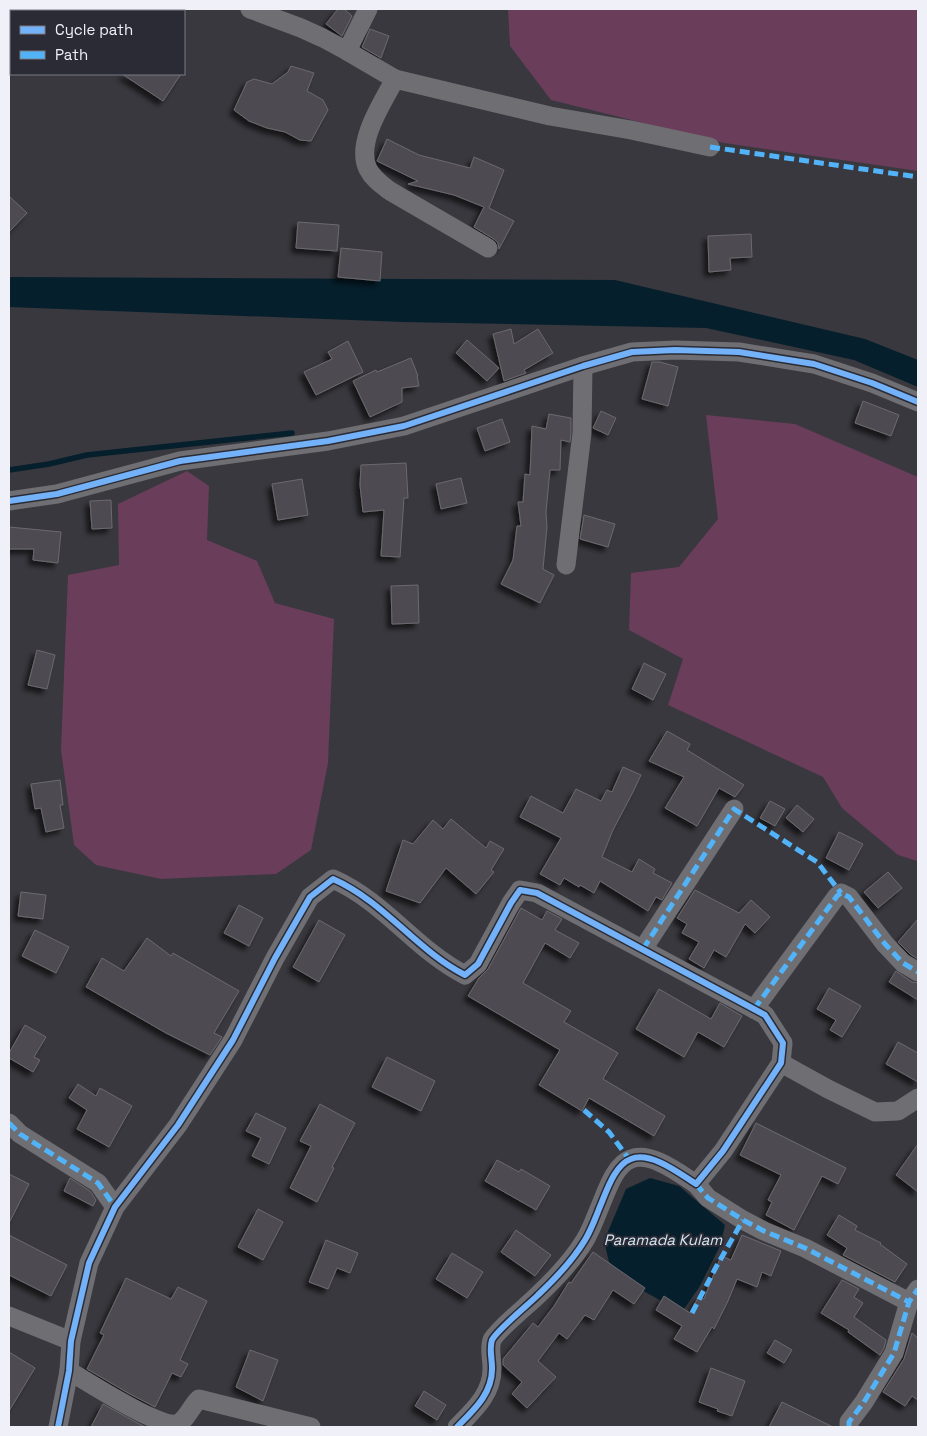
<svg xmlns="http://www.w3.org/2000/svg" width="927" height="1436" viewBox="0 0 927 1436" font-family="'Space Grotesk',sans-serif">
	<defs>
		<filter id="shadow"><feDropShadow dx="-4.5" dy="4.5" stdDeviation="2.5" flood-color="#0009"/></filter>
	</defs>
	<rect width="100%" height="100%" fill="#38383e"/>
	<g fill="#6a3d5b">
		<polygon points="508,9 918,9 918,171 724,143 551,100 510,46"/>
		<polygon points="706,415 795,424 918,477 917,861 898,855 842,808 823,777 668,705 683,659 629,630 631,573 679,567 718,519"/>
		<polygon points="187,471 209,486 207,540 257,561 275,603 334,619 328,763 311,850 276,874 161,879 96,865 74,845 61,750 68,575 119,565 118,504"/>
	</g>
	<g fill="#051f2c">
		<polygon points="9,277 615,280 865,339 918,360 918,387 854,360 706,328 403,322 9,307"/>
		<polygon points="650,1178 679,1186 725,1225 720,1246 700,1286 682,1312 645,1292 609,1262 604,1241 626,1189"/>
	</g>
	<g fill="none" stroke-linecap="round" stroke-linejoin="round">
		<polyline stroke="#051f2c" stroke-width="5.5" points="9,470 49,464 87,455 292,433"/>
	</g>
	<g fill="#4e4c51" stroke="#6b696e" filter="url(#shadow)">
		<polygon points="338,9 344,9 352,16 342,36 326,24"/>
		<polygon points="370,29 389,36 381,58 362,47"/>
		<polygon points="291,66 314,73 307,91 323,100 328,110 311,141 300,140 285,132 267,128 249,121 234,110 247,82 254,79 272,84 288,72"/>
		<polygon points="122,74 181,74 163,101"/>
		<polygon points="387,139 419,155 470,168 474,157 504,170 489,208 514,221 499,249 498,243 494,239 474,227 484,207 454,195 408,184 418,181 377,161"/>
		<polygon points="9,196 27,213 9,232"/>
		<polygon points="298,222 339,225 337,251 296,248"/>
		<polygon points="751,234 752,257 730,258 731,270 709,272 708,236"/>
		<polygon points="341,248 382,252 380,281 338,277"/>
		<polygon points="511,329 514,344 538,329 553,353 524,370 526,373 504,381 493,334"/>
		<polygon points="467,340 499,368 487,381 456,353"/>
		<polygon points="348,341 363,372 316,395 304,372 332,359 328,352"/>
		<polygon points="411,358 418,376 417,376 419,386 402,388 402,402 370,417 353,381 376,370 377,372"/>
		<polygon points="652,362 660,362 678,367 668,406 642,399"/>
		<polygon points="863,401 899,415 891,436 855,423"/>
		<polygon points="601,411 616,418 608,435 593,428"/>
		<polygon points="549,414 571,418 571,432 570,442 561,440 560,470 550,470 546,512 547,527 543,569 554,575 540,603 501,584 513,560 517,526 521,526 518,502 523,502 525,474 530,475 532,426 546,429"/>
		<polygon points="502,419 510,442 485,451 477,428"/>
		<polygon points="406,463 408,498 404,498 400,557 381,556 384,510 363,512 360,485 361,465"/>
		<polygon points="461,478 467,503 441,509 436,484"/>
		<polygon points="302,479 308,515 278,520 272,484"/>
		<polygon points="111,500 112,528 92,529 90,501"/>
		<polygon points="584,515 615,524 608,547 580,539"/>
		<polygon points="9,527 61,532 58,563 33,560 34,549 9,549"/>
		<polygon points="418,585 419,623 392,624 391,586"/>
		<polygon points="37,650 55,655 47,689 28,685"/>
		<polygon points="644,663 666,674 653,700 632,689"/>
		<polygon points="667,731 690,744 687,750 744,785 735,797 719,788 697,826 665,808 684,777 649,761"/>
		<polygon points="623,767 641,775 633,792 613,830 602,857 632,872 639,859 655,869 653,873 672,883 662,900 656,897 648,911 600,881 594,893 580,885 579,887 564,878 560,885 540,874 561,838 520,817 531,796 563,813 576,789 601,801 607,790 612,792"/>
		<polygon points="60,780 63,805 60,805 64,828 46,832 41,808 35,809 31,784"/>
		<polygon points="770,801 785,809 775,826 760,818"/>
		<polygon points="797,805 814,819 803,832 786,818"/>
		<polygon points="451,819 486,848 490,841 504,849 491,870 494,872 476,894 446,868 420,903 386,891 403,840 413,844 433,820 443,829"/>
		<polygon points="839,832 863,844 849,870 826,858"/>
		<polygon points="888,872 902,888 878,908 864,892"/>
		<polygon points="695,890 739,913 751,900 770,917 755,933 745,924 726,957 714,950 704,968 689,959 699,942 682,933 687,924 677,918"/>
		<polygon points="21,892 46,895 43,919 18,916"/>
		<polygon points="239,905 263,918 249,946 224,933"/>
		<polygon points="521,908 542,920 547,911 562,919 555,930 579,943 570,958 545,943 523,983 571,1011 564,1022 618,1053 603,1079 665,1116 654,1136 589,1098 582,1111 539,1085 560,1050 468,996 479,978 488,969"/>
		<polygon points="918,919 918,959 910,954 898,942"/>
		<polygon points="319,920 345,935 319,982 293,967"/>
		<polygon points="35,930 69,947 56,973 22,956"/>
		<polygon points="147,938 171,956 173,953 239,991 214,1033 222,1037 210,1055 166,1033 86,987 102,958 124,971"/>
		<polygon points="896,971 912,982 918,983 918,1000 889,982"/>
		<polygon points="829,988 861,1006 842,1037 830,1030 836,1020 817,1009"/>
		<polygon points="659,989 711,1019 720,1003 742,1016 724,1047 698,1032 684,1057 636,1029"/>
		<polygon points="25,1025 46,1037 34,1057 40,1060 33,1072 9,1058 9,1053"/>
		<polygon points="898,1042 918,1053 918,1082 886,1064"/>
		<polygon points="387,1057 435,1081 421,1111 372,1087"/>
		<polygon points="78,1084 96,1096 100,1088 132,1106 109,1147 77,1129 87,1110 69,1098"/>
		<polygon points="320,1104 355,1123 332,1167 334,1168 317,1202 290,1188 311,1146 300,1141"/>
		<polygon points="256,1113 286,1128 269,1164 252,1156 261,1138 246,1131"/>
		<polygon points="756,1123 846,1168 838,1184 822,1176 794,1230 766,1215 772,1202 768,1200 781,1175 740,1155"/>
		<polygon points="918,1144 918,1192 896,1175"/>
		<polygon points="497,1160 519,1172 521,1169 550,1186 536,1210 485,1181"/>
		<polygon points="9,1174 29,1184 9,1223"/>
		<polygon points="70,1178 90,1191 96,1200 93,1206 64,1191"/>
		<polygon points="258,1209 283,1222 263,1260 238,1247"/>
		<polygon points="839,1215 857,1226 855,1230 881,1243 880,1244 907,1264 895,1282 843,1255 847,1248 827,1235"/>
		<polygon points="516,1230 551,1255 535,1276 501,1252"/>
		<polygon points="9,1235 67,1265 51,1296 9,1275"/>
		<polygon points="742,1235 781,1251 771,1276 762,1272 757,1287 737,1279 728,1301 714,1329 712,1327 697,1352 674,1339 682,1326 656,1310 664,1296 690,1313 699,1296 704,1299 721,1256 731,1260"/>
		<polygon points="326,1240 358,1253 350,1273 337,1268 328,1289 309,1282"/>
		<polygon points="593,1252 645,1288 634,1304 613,1290 594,1320 585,1315 567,1339 559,1333 538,1361 556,1377 527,1408 512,1394 522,1382 503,1365 503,1359 533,1323 538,1327 554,1306 569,1282 571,1283"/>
		<polygon points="452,1253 483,1272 467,1298 436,1279"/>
		<polygon points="126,1278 171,1299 178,1287 207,1301 180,1360 188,1364 181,1377 172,1373 155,1407 128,1393 87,1369 104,1335 100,1333"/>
		<polygon points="842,1280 859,1289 854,1297 863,1303 854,1317 886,1340 884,1348 880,1355 848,1332 849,1330 821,1313"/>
		<polygon points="912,1333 918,1338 918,1400 912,1396 905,1406 883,1392 904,1359"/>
		<polygon points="775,1340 792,1350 784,1363 767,1353"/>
		<polygon points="250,1350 278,1360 263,1401 236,1387"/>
		<polygon points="9,1352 35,1368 9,1411"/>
		<polygon points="711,1368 745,1381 732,1416 717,1411 718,1409 699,1402"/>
		<polygon points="424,1391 446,1405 437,1420 415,1406"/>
		<polygon points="782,1402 833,1427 769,1427"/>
		<polygon points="103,1404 145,1427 91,1427"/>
	</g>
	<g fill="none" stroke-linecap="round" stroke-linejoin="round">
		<g stroke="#6e6e73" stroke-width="19">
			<polyline points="250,9 301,28 323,38 347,51 395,79 550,116 631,130 710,147"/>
			<polyline points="347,51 368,9"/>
			<path d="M 395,79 C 383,102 355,143 368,169 C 373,179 382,185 390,191 L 488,248"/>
			<polyline points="9,501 57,494 180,461 328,441 404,426 583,366 632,352 675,350 739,352 814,364 872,383 918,402"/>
			<polyline points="566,565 582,433 583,366"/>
			<polyline points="643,949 734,809"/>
			<polyline points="754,1009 837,896 841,893 849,897 885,944 903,963 918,972"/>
			<polyline points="781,1063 828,1089 875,1112 898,1111 918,1098"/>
			<polyline points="9,1123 20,1134 98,1183 115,1207"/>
			<polyline points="696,1184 708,1198 743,1220 764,1231 805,1248 909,1302"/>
			<polyline points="9,1316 71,1341"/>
			<path d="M 69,1371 C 88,1382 157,1427 176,1424 C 186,1422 191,1406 199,1399 L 311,1427"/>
			<path d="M 58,1427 L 69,1371 L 71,1341 L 89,1263 L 115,1207 L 178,1125 L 233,1040 L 275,958 L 310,897 L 333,879 C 385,902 416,950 465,975 L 478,964 L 511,903 L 520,890 L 537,893 L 765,1015 L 783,1043 L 781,1063 L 723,1151 L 696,1184 C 680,1174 651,1151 631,1159 C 614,1165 606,1193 599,1209 C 595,1219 591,1230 585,1240 C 573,1260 555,1279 538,1295 C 528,1305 497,1330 492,1340 C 489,1348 492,1359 492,1367 C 493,1393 474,1410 457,1427"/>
			<polyline points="849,1427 849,1422 864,1402 894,1353 909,1302 918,1289"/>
		</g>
		<g stroke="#52b3f8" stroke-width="5" stroke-dasharray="10 5" stroke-linecap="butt">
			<polyline points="710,147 918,177"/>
			<polyline points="643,949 734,809 817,862 841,893"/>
			<polyline points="754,1009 837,896 841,893 849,897 885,944 903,963 918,972"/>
			<polyline points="584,1110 609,1132 629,1159"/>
			<polyline points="9,1123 20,1134 98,1183 115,1207"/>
			<polyline points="696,1184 708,1198 743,1220 764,1231 805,1248 909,1302"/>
			<polyline points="692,1313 715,1269 743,1220"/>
			<polyline points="849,1427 849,1422 864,1402 894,1353 909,1302 918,1289"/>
		</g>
		<defs>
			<g id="cycleway">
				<polyline points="9,501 57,494 180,461 328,441 404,426 583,366 632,352 675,350 739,352 814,364 872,383 918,402"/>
				<path d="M 58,1427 L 69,1371 L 71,1341 L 89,1263 L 115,1207 L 178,1125 L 233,1040 L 275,958 L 310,897 L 333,879 C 385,902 416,950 465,975 L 478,964 L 511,903 L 520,890 L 537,893 L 765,1015 L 783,1043 L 781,1063 L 723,1151 L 696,1184 C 680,1174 651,1151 631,1159 C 614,1165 606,1193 599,1209 C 595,1219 591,1230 585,1240 C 573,1260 555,1279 538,1295 C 528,1305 497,1330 492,1340 C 489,1348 492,1359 492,1367 C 493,1393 474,1410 457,1427"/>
			</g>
		</defs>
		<use href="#cycleway" stroke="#2b2b36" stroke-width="9"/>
		<use href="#cycleway" stroke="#73b2f8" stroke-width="6"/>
	</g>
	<g text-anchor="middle" stroke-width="4" stroke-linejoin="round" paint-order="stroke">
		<g font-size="15" font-style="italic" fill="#d0e6f2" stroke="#2b2b36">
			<text x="663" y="1245">Paramada Kulam</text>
		</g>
	</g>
	<rect width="927" height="1436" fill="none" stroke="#f0f0f8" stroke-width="20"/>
	<rect x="10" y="10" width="175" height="65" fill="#2b2b36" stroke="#7a7a84"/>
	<rect x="20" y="26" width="25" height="8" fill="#73b2f8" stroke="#7a7a84"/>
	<text x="55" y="35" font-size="15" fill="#f0f0f8">Cycle path</text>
	<rect x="20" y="51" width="25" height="8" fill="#52b3f8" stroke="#7a7a84"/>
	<text x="55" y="60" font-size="15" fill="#f0f0f8">Path</text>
</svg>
